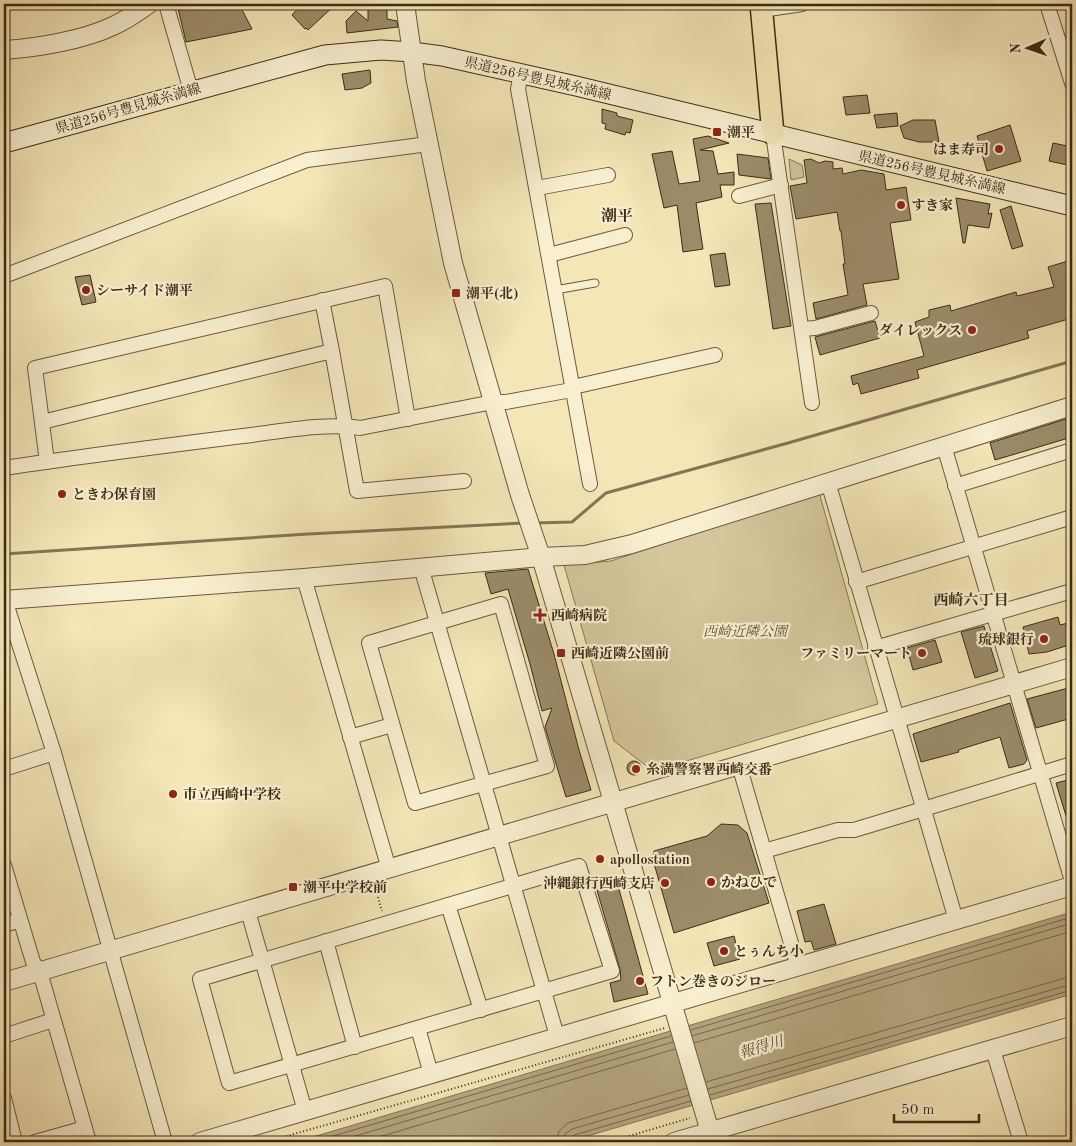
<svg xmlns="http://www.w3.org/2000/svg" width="1076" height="1146" viewBox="0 0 1076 1146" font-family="'Old Standard TT','Noto Serif JP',serif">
	<rect width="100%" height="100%" fill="#f4e6b7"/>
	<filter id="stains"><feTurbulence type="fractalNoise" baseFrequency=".004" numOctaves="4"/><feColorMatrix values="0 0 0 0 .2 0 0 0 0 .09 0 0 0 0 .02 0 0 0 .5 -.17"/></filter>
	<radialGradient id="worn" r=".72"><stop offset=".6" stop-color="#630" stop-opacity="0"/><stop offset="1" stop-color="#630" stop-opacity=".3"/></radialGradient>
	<g fill="#d5c69c" stroke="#887859">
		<polygon points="789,159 802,165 804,177 791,180"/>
		<polygon points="819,492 878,704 653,771 614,741 564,565 611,561"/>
	</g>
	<polygon fill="#b5a680" stroke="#857556" points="1072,912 1072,994 567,1142 296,1142"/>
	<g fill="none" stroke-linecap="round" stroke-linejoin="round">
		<g stroke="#78684b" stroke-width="1">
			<polyline points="691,1030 1072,917"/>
			<polyline points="692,1036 1072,923"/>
			<polyline points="694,1043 1072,931"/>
			<polyline points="706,1082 1072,976"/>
			<polyline points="708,1089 1072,984"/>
			<polyline points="710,1095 1072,990"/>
			<polyline points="313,1142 671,1036"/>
			<polyline points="335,1142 673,1042"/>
			<polyline points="362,1142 675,1049"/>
			<polyline points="556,1142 559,1131 568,1123 687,1088"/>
			<polyline points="564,1142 565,1134 572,1129 689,1095"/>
			<polyline points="570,1142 571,1138 574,1135 691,1101"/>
		</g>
		<g stroke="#857556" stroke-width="3">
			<polyline points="535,523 572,522 606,493 788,443 1072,361"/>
			<polyline points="4,554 308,534 523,523"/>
		</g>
	</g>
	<g fill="#9c8c6a" stroke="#3c2b16">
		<polygon points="177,4 240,6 252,29 186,42"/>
		<polygon points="302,4 336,4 308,30 306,28 305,29 292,15"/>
		<polygon points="368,4 387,4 387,19 397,21 398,27 347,33 346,21 356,11 368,21"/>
		<polygon points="370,70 371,83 362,88 345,90 342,74"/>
		<polygon points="867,95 870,113 846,115 843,97"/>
		<polygon points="602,109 617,113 617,116 633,120 630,133 626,132 625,135 605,129 606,124 602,123"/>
		<polygon points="897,113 898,126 877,128 874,115"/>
		<polygon points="913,120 935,120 939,142 919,142 904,138 900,126"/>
		<polygon points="1010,125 1021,161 987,171 977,136"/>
		<polygon points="708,136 729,143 700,150 713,151 718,174 734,172 734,185 720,185 722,197 696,203 703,249 683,252 677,205 664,208 652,154 672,151 679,184 700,181 693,139"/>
		<polygon points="1053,143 1072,147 1072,166 1049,161"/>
		<polygon points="737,154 768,158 771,179 739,175"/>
		<polygon points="811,159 819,163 825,161 833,162 833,169 842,168 843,174 861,170 884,174 886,190 906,187 911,220 890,223 899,279 863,284 867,305 816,319 813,303 848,295 843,264 845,264 841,231 840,231 837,212 796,219 790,186 807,183 804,160"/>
		<polygon points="956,198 990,204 988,214 992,213 989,228 968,225 965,243 963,243"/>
		<polygon points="771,203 791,326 773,329 755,204"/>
		<polygon points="1011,206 1023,246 1012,249 1000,210"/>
		<polygon points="725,253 730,285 715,287 710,255"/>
		<polygon points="1068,261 1072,276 1072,318 1027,331 1029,338 917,370 919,378 861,394 858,383 853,385 851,376 924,356 915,322 929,317 929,310 950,305 951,311 1016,292 1017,296 1054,287 1048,267"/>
		<polygon points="90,275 96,302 82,305 75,277"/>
		<polygon points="875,321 880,338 820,355 815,337"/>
		<polygon points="1072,417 1072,437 995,460 990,443"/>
		<polygon points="528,569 554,654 579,750 591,790 566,797 545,727 552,708 542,711 530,664 508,589 491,594 485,573"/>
		<polygon points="1058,617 1060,625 1072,622 1072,644 1047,652 1029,654 1023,627"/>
		<polygon points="984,626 998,671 975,678 961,632"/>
		<polygon points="935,640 942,662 913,670 907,648"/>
		<polygon points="1072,687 1072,718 1036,728 1027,699"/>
		<polygon points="1010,703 1027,760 1024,764 1009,768 1000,737 958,750 959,752 921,762 913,734"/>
		<circle cx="634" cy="768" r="7"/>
		<polygon points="1072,779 1072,829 1070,829 1056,783"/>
		<polygon points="721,824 738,825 747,833 769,903 674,933 653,860 654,851 707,836"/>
		<polygon points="607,876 609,884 617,882 648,994 614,1002 610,983 621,980 620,969 594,880"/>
		<polygon points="824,904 836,944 814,950 811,941 805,942 797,911"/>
		<polygon points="734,936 740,959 714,966 707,943"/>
	</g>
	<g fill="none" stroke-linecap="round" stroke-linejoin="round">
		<defs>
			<polyline id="service" points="555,290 595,283"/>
			<g id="minor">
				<polyline points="166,4 191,91"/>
				<polyline points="1047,4 1072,83"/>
				<polyline points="762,10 802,4"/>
				<polyline points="521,73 518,89 590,484"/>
				<polyline points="773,134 812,403"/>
				<polyline points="537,188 608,175"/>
				<polyline points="739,196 781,185"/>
				<polyline points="549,255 625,235"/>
				<polyline points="4,276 307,160 428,144"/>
				<polyline points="322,300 332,351"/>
				<polyline points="802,329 815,328 871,313"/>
				<polyline points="42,422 332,351 357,491 464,481"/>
				<polyline points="944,446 1072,881"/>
				<polyline points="47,462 35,368 385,286 408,419"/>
				<path d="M 4,468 C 83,456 163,446 243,436 C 277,432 328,422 360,428 L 493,402 L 506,402 L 566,391 L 573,387 L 715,355"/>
				<polyline points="828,482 956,920"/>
				<polyline points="955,486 1072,450"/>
				<polyline points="421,567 557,1036"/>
				<polyline points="304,578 389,869"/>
				<polyline points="856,582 1072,517"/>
				<polyline points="5,600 54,753 165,1142"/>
				<polygon points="501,604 547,766 415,803 369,643"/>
				<polyline points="875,648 1072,591"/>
				<polyline points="350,737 392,725"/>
				<polyline points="739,765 798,967"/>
				<polyline points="4,769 54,753"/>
				<polyline points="764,851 838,830 854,830 1072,764"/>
				<polyline points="4,865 33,962 40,972 89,1142"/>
				<polygon points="579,866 612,971 229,1083 200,979"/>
				<polyline points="448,905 481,1010"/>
				<polyline points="248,911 305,1111"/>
				<polyline points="4,925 20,920"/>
				<polyline points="326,941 355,1047"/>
				<polyline points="418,1028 431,1074"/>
				<polyline points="4,1036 53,1020"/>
				<polyline points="993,1050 1021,1142"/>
				<polyline points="4,1098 15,1142"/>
				<polyline points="35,1142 85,1128"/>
			</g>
			<g id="tertiary">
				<polyline points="405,4 416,81 453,263 520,495 541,557 713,1142"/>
				<path d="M 4,50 C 36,48 84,40 113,26 C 126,20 138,12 149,4"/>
				<polyline points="4,600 304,578 541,557 585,555 632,544 1072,406"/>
				<polyline points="4,982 1072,667"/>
				<polyline points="200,1142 1072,886"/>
				<polyline points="674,1142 1072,1026"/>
			</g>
			<polyline id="secondary" points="4,143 325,55 381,50 412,52 442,56 576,86 1072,206"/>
			<polyline id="primary" points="761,4 773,134"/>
		</defs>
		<use href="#service" stroke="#6a5a3e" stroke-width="9"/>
		<use href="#minor" stroke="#6a5a3e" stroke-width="16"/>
		<use href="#tertiary" stroke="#6a5a3e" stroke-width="20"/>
		<use href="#secondary" stroke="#3c2b16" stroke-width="21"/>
		<use href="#primary" stroke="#3c2b16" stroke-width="24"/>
		<g stroke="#3c2b16" stroke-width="2" stroke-dasharray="1 2.5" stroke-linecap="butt">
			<polyline points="375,887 382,911"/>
			<polyline points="266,1142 665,1028"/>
			<polyline points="609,1142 690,1118"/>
		</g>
		<use href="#service" stroke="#f8efd0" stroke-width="7"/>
		<use href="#minor" stroke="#f8efd0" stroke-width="14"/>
		<use href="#tertiary" stroke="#f8efd0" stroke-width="18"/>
		<use href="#secondary" stroke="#f8efd0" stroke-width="19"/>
		<use href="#primary" stroke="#f4e6b7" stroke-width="21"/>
	</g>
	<g fill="#8f2418" stroke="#f8efd0" stroke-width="2">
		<rect x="712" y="127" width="10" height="10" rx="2.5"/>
		<circle cx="999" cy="149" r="5"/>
		<circle cx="901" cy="205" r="5"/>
		<circle cx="86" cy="290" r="5"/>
		<rect x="451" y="288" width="10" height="10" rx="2.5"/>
		<circle cx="972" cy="330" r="5"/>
		<circle cx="62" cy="494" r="5"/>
		<path d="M537.5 607.5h5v5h5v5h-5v5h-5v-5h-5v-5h5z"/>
		<circle cx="1044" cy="639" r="5"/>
		<rect x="556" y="648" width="10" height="10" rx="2.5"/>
		<circle cx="922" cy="653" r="5"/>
		<circle cx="636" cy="769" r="5"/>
		<circle cx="173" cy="794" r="5"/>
		<circle cx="600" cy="859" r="5"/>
		<circle cx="711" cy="882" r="5"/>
		<circle cx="665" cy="883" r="5"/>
		<rect x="288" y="882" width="10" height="10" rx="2.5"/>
		<circle cx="724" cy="951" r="5"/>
		<circle cx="640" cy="981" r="5"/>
	</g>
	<g text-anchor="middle" stroke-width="4.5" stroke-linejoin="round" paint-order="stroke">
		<g font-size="14" fill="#3c2b16" stroke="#f8efd0">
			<text transform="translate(538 78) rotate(13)" y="5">県道256号豊見城糸満線</text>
			<text transform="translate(128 108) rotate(-16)" y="5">県道256号豊見城糸満線</text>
			<text transform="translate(932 172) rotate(13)" y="5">県道256号豊見城糸満線</text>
		</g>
		<g font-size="14" font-weight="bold" fill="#3c2b16" stroke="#f8efd0" text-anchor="start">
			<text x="727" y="137">潮平</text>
			<text x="989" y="154" text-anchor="end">はま寿司</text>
			<text x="911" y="210">すき家</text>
			<text x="96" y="295">シーサイド潮平</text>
			<text x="466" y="298">潮平(北)</text>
			<text x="962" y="335" text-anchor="end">ダイレックス</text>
			<text x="72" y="499">ときわ保育園</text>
			<text x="551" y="620">西崎病院</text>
			<text x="1034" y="644" text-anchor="end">琉球銀行</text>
			<text x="571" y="658">西崎近隣公園前</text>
			<text x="912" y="658" text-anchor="end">ファミリーマート</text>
			<text x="646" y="774">糸満警察署西崎交番</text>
			<text x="183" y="799">市立西崎中学校</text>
			<text x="610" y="864">apollostation</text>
			<text x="721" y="887">かねひで</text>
			<text x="655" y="888" text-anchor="end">沖縄銀行西崎支店</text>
			<text x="303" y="892">潮平中学校前</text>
			<text x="734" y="956">とぅんち小</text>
			<text x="650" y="986">フトン巻きのジロー</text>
		</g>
		<g font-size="14" font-style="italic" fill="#625238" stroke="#f8efd0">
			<text x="745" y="636">西崎近隣公園</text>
		</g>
		<g font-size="15" font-weight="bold" fill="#3c2b16" stroke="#f8efd0">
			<text x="971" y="605">西崎六丁目</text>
		</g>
		<g font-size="15" font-style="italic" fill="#605036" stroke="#f8efd0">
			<text transform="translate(761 1047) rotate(-17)" y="5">報得川</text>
		</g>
		<g font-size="16" font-weight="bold" fill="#3c2b16" stroke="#f8efd0">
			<text x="617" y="221">潮平</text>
		</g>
	</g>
	<rect width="1076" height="1146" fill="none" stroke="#f4e6b7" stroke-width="20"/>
	<rect x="5" y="5" width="1066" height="1136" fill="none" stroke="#3c2b16" stroke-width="2.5"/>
	<rect x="10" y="10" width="1056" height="1126" fill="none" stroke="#3c2b16"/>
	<g transform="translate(1028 48) rotate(268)" stroke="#f8efd0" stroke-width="4" paint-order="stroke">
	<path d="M0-4L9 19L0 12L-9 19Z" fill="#3c2b16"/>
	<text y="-8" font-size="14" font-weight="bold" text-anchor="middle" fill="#3c2b16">N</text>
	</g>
	<path d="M894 1114v8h85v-8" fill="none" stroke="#3c2b16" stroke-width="2.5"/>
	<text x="901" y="1114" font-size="15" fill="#3c2b16" stroke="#f8efd0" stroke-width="4" paint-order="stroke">50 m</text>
	<rect width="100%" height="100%" filter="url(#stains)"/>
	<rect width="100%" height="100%" fill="url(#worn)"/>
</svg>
